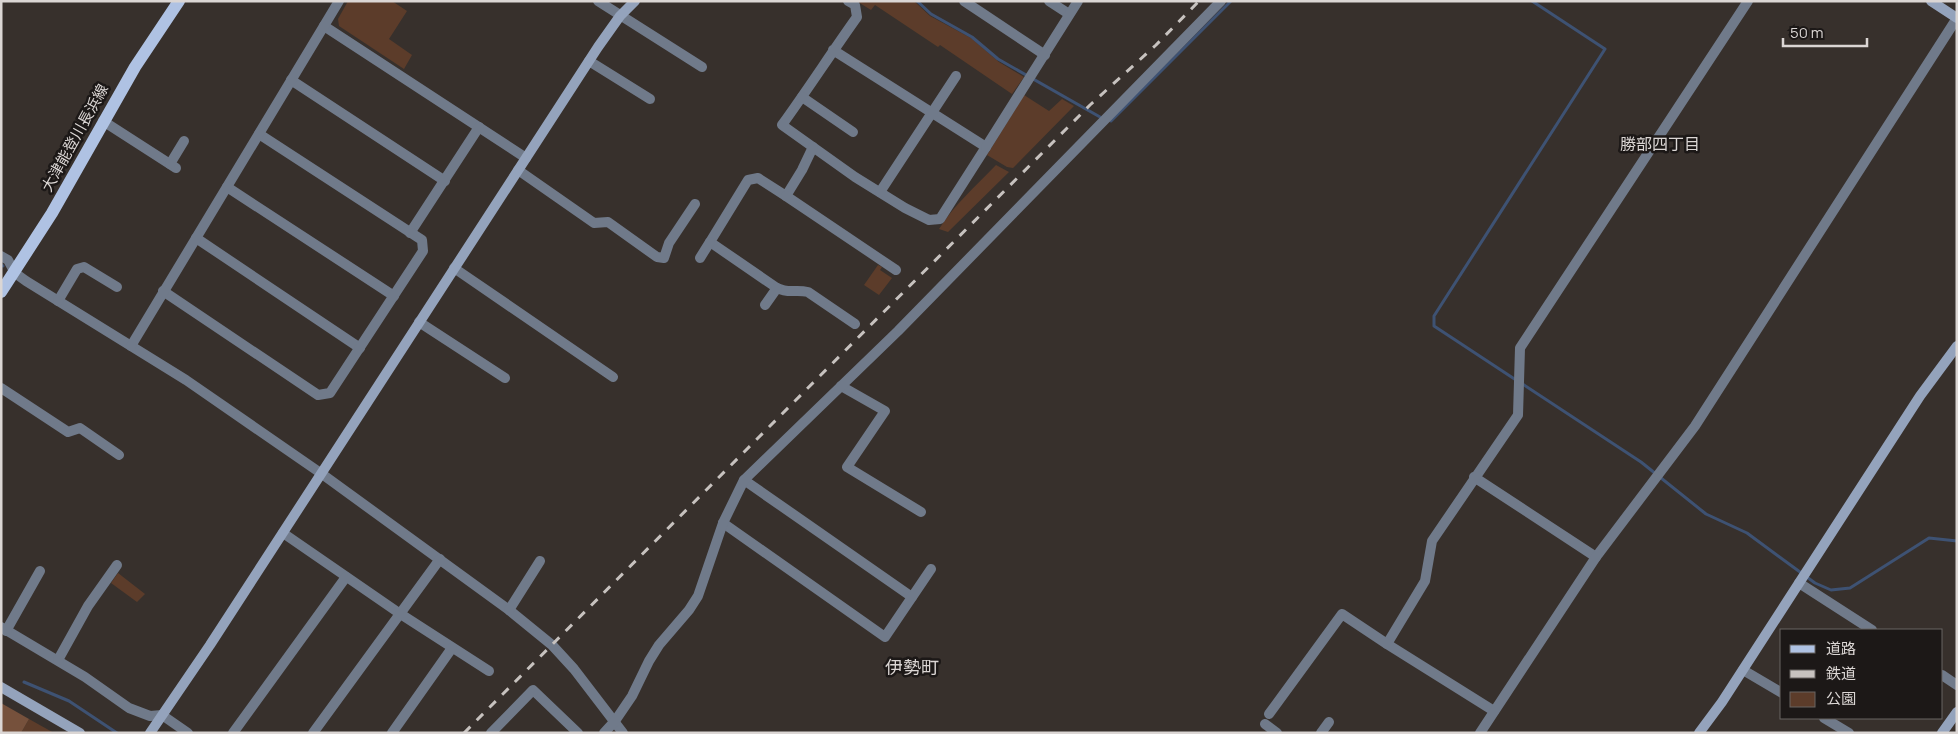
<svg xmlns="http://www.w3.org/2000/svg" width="1958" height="734" viewBox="0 0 1958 734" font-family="Manrope,'Noto Sans JP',sans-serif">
	<rect width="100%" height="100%" fill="#37302c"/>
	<g fill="#5c3c2a">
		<polygon points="348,1 392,1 407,11 389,39 412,55 404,69 339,26 338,19"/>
		<polygon points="914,1 930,16 971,38 999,62 1024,77 1012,94 940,45 938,47 875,5 871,10 858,2"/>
		<polygon points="1024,95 1049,111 1062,99 1074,106 1013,168 1007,167 987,155"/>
		<path d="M 996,165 L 1009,172 L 948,232 L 939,229 C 955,204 975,187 996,165 Z"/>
		<polygon points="878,265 882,267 880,270 892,278 879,295 864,285"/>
		<polygon points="118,573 145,594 137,602 111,583"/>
		<polygon points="29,719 54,733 21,733"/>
	</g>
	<polygon fill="#76513c" points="1,703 29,719 21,733 1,733"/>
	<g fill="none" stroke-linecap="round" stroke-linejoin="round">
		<g stroke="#3e5273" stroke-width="3">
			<polyline points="917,1 931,14 972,37 998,59 1100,117"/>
			<polyline points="1111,121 1231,1"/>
			<polyline points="1,264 3,266"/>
			<polyline points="1516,380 1434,326 1434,316 1605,49 1532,1"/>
			<polyline points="1521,383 1641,462 1706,514 1747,533 1815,583 1831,590 1850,588 1929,538 1957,541"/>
			<polyline points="24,682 69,701 117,733"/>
		</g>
		<g stroke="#707a8a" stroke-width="10">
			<polyline points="598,1 702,67"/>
			<polyline points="964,1 1045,55"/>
			<polyline points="1049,1 1069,14"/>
			<polyline points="324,26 526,158"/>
			<path d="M 833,50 L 986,147 L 940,219 L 929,220 L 905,208 L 855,177 L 782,125 C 808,89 832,52 857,17 L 855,5 L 848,1"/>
			<polyline points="589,61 650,99"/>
			<polyline points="291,80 445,181"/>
			<polyline points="802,97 853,132"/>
			<polyline points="103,121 176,168"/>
			<path d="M 813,147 L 802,170 L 786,196 L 758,178 L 748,180 L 710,242 L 777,288 C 789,294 795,289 808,292 L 855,324"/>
			<polyline points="986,147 1078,1"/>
			<polyline points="170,164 184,141"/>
			<polyline points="518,170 594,223 608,222 657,257 664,258 669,243 695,204"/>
			<polyline points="227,187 394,296"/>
			<polyline points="880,192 956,76"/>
			<polyline points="786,196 896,270"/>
			<polyline points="410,233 479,127"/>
			<polyline points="196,238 360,348"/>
			<polyline points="1,256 8,260 15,273 26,281 186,380 322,474 509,610 552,645 574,669 623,733"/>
			<polyline points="700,258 710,242"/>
			<polyline points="454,268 613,377"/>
			<polyline points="163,291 318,395 330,393 423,251 422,240 259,134"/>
			<polyline points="58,301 77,269 84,267 117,287"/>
			<polyline points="765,305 777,288"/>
			<polyline points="419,322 505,378"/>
			<polyline points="131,346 339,1"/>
			<polyline points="841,386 885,411 847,467 921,512"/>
			<polyline points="1,388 68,432 80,428 119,455"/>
			<polyline points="1474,477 1596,557"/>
			<polyline points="744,480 912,597"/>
			<polyline points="723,523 885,637 931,569"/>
			<polyline points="283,533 399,613 489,671"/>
			<polyline points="1799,583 1872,630"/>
			<polyline points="509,610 540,561"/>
			<polyline points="1,627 85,677 129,708 150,716 162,715 188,733"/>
			<polyline points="6,631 40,571"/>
			<polyline points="1387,644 1425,581 1432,541 1518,415 1520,348 1748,1"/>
			<polyline points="58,660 88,606 117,565"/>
			<polyline points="1743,670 1782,693"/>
			<polyline points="1942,675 1957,685"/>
			<polyline points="1269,714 1342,614 1387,644 1494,711"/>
			<polyline points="1824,718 1849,733"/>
			<polyline points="1265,724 1277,733"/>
			<polyline points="233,733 346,577"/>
			<polyline points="313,733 440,559"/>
			<polyline points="392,733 452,648"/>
			<polyline points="491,733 533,690 578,733"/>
			<polyline points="604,733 615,721 632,696 649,661 659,645 689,610 698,596 723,523 744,480 898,331 1221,1"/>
			<polyline points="1321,733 1329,722"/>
			<polyline points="1480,733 1596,557 1695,426 1957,18"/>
		</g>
		<g stroke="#94a3bc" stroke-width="10">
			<polyline points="1931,1 1957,18"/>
			<polyline points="1,687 80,733"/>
			<polyline points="150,733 210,645 598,47 620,16 635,1"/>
			<polyline points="1699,733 1722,702 1920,396 1957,346"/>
			<polyline points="1942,733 1957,712"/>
		</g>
		<polyline stroke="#afc2e3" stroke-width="12" points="1,292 52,213 135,67 179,1"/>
		<polyline stroke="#c7c2bf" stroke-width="3" stroke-dasharray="9 9" stroke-linecap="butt" points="464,733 1090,105 1156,45 1199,1"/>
	</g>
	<g text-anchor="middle" stroke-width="5" stroke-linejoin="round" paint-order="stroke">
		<g font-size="15" fill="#dbd6d4" stroke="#1c1817">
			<text transform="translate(75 138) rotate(-61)" y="5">大津能登川長浜線</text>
		</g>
		<g font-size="16" fill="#dbd6d4" stroke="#1c1817">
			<text x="1660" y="150">勝部四丁目</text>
		</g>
		<g font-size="18" fill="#dbd6d4" stroke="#1c1817">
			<text x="912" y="674">伊勢町</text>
		</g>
	</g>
	<rect width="1958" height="734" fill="none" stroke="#dbd6d4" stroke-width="5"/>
	<rect x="1780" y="629" width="162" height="90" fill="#1c1817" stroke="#686463"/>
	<rect x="1790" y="645" width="25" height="8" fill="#afc2e3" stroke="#686463"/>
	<text x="1826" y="654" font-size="15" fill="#dbd6d4">道路</text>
	<rect x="1790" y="670" width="25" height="8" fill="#c7c2bf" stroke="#686463"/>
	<text x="1826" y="679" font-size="15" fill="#dbd6d4">鉄道</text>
	<rect x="1790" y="692" width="25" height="15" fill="#5c3c2a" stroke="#686463"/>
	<text x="1826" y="704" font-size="15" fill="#dbd6d4">公園</text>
	<path d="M1783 38v8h84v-8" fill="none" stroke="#dbd6d4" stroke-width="2.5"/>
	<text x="1790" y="38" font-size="15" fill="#dbd6d4" stroke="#1c1817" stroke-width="4" paint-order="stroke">50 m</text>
</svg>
